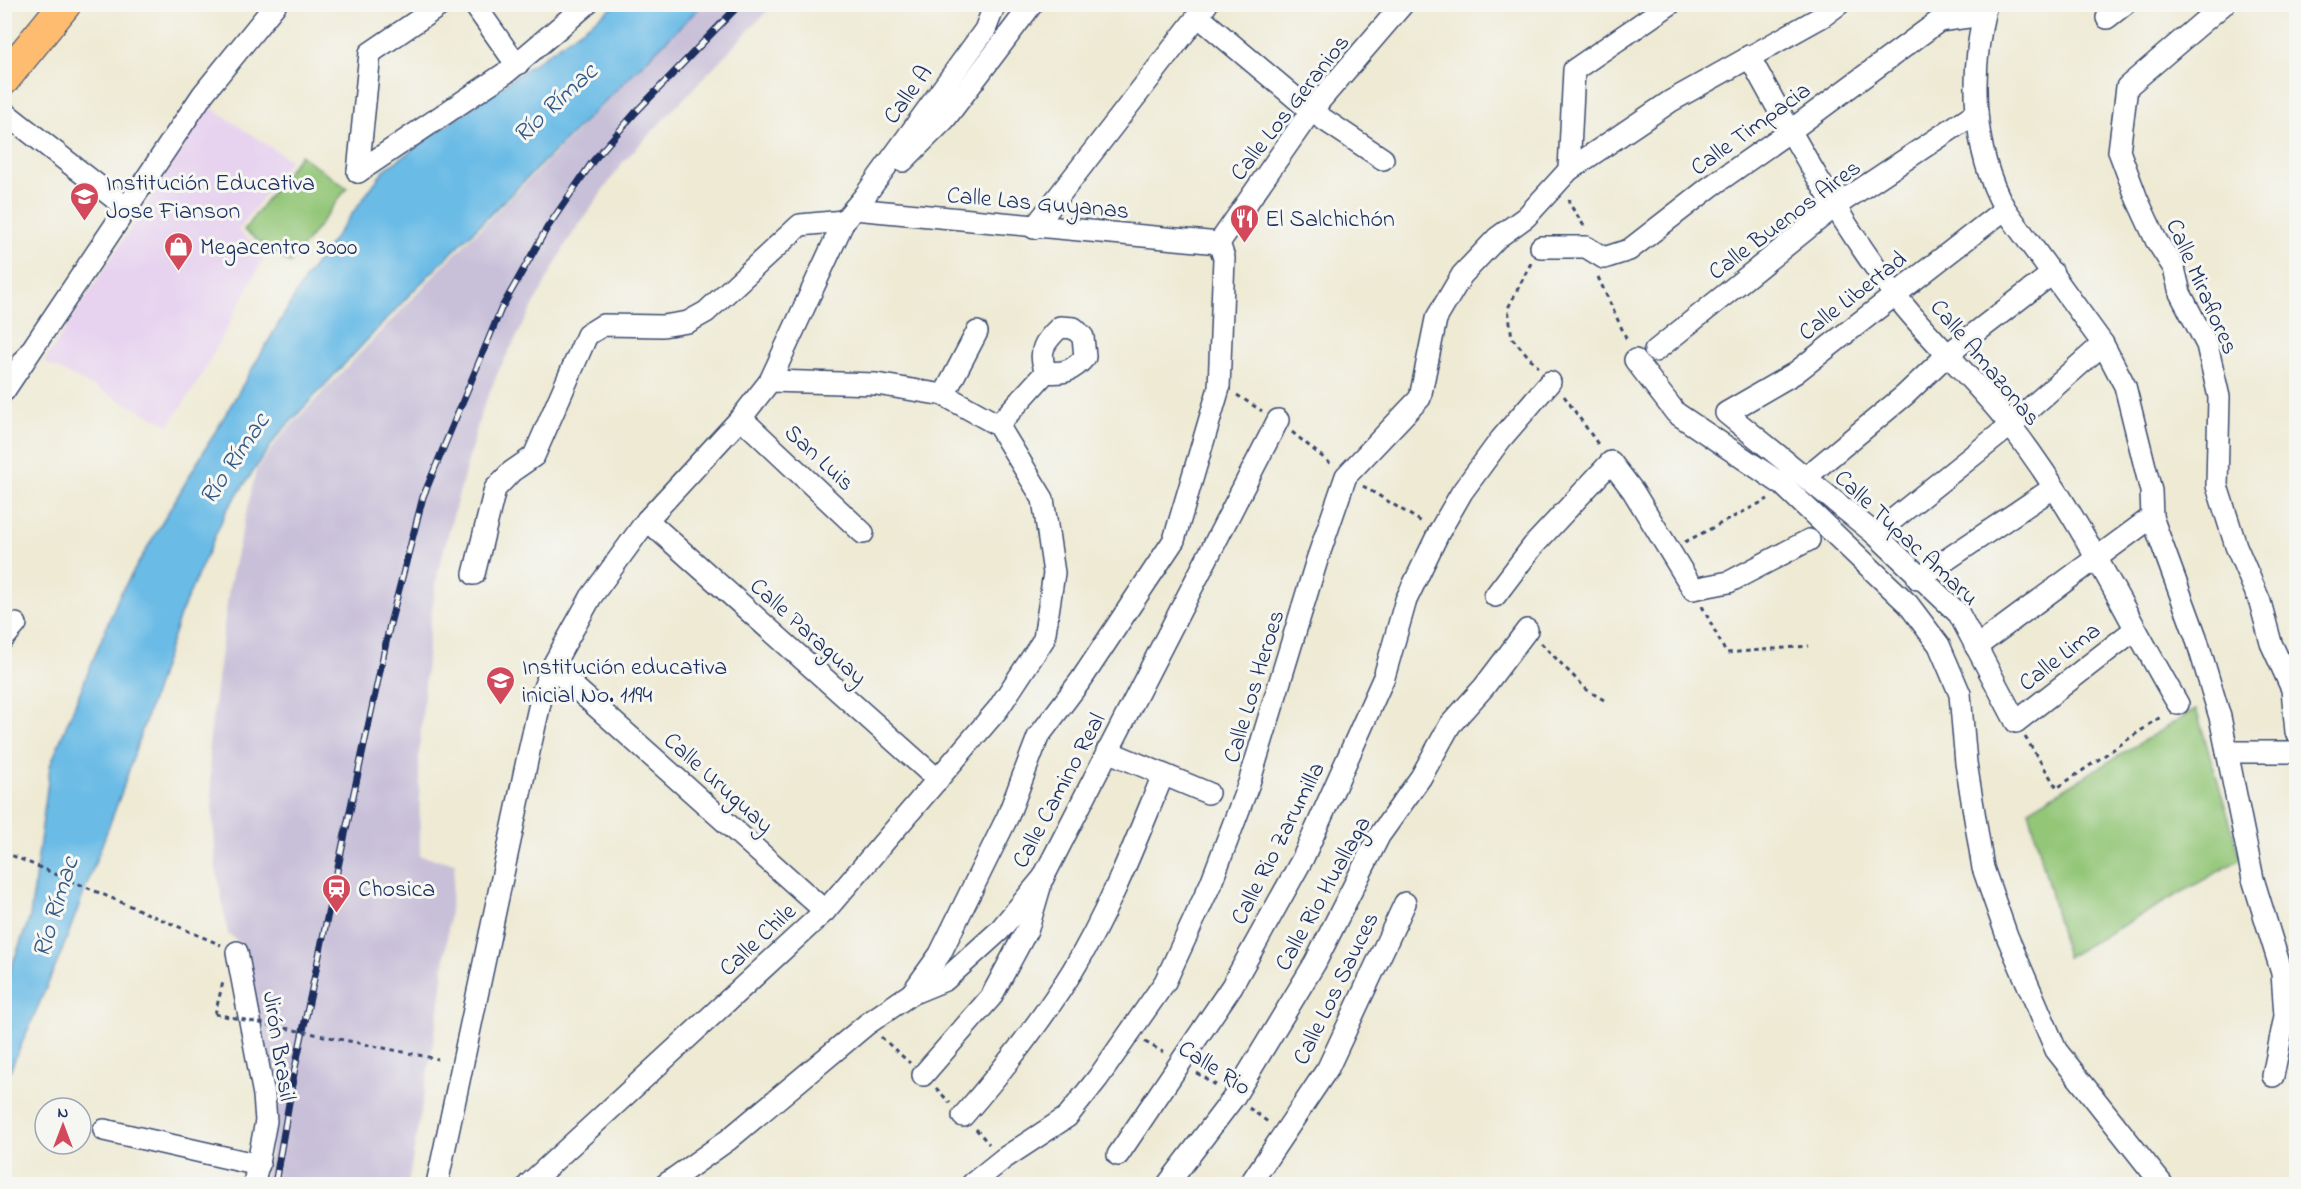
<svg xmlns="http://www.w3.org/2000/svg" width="2301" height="1189" viewBox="0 0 2301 1189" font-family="'Indie Flower',sans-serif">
	<rect width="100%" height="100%" fill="#f6f6f2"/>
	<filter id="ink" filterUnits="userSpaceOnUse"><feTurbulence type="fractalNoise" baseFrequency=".0167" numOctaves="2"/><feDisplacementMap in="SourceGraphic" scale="12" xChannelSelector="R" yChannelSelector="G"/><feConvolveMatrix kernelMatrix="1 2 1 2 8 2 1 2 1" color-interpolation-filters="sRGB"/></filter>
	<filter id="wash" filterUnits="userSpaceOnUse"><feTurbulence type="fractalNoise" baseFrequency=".008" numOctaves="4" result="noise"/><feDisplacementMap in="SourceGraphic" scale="24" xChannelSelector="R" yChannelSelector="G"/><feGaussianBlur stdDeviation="1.35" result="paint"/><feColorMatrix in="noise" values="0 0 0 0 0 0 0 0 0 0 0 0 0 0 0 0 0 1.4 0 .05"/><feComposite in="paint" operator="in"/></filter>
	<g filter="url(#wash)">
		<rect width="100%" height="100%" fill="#eeead4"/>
		<polygon fill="#e7d2ef" points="210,107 290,160 238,231 267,252 202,375 169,425 44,362"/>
		<polygon fill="#c8bfd8" points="702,5 773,5 623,162 567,242 499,370 481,413 438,571 430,623 419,754 420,856 455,863 440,1004 408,1184 263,1184 271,1152 273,1103 243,945 228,934 216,868 209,744 229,587 256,471 281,436 447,262"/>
		<g fill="#93c677" stroke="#577a6a" stroke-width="1.5">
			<polygon points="300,155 347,188 290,264 244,230"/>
			<polygon points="2196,709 2241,859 2067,957 2029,810"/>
		</g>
		<polygon fill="#6bbbe6" stroke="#4375a2" stroke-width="1.5" points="616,5 702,5 414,290 278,435 226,511 180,615 121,794 60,956 5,1082 5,984 30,917 50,766 119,596 306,277 384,170"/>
	</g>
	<g filter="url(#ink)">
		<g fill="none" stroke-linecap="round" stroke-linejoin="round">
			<defs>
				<g id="minor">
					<polyline points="474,4 509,54 518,64"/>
					<path d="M 1986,4 C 1970,71 1971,149 2005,209 L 2103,344 L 2125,386 L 2151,491 L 2152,517 L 2196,637 L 2220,717 L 2253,879 L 2282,973 L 2285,1016 L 2273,1076"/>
					<polyline points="2224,4 2127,87 2119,151 2137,199 2156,240 2174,268 2180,293 2207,345 2219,397 2217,486 2236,546 2260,602 2271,643 2292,689 2296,732"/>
					<polyline points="1198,16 1311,111 1383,159"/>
					<polyline points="2107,18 2125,4"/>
					<path d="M 1749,56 C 1793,137 1838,218 1893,292 C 1928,339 1974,378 2010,425 C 2077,510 2123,611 2178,704"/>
					<polyline points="4,112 128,209"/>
					<polyline points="903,161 945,119 1032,4"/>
					<polyline points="1569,170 1574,70 1670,4"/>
					<polyline points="358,172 507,72 587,4"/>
					<polyline points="358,172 370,53 442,4"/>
					<polyline points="854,209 1219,243"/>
					<polyline points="2005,209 1795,373 1726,413 1875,534 1959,614 2016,722 2134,630"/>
					<polyline points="1034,228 1207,4"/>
					<polyline points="1219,243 1311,111 1403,4"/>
					<polyline points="1541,247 1586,247 1604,258 1629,250 1710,187 1790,131 1939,21 1983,15"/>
					<polyline points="1655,351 1834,207 1977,112"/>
					<polyline points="1635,360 1676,413 1783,485 1908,604 1939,645 1960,694 1966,763 1983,868 2007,936 2056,1050 2162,1184"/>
					<polyline points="4,391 203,94 276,4"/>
					<polyline points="944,395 977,332"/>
					<polyline points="741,418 863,533"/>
					<path d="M 998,425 L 1046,372 C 1064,374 1073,371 1085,357 L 1083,337 L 1074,328 L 1060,327 C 1045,341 1037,351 1046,372"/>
					<polyline points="1806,477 1905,395 1948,354 2053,273"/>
					<polyline points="647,520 938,780"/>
					<polyline points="1875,534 2011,425 2103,344"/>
					<polyline points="474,574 495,489 511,472 534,456 587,335 603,325 663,326 688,322 706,312 800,225 844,221"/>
					<polyline points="1918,579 2053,488"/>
					<polyline points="1495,596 1533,546 1611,462 1633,491 1693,589 1729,582 1809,540"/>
					<polyline points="4,638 16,624"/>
					<polyline points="1976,647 2152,517"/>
					<polyline points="552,667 825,911"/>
					<polyline points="1107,751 1208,793"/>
					<polyline points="2227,752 2296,752"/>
					<polyline points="237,952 264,1095 266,1121 254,1184"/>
					<polyline points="912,993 940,954 1008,816 1038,737 1081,680 1174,540 1219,388 1224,258 1219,243"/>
					<polyline points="923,1075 991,997 1028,928 1040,887"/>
					<path d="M 963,1116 C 1003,1070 1041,1022 1073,970 C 1110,909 1136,840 1163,775"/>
					<polyline points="104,1130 259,1165"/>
					<polyline points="1118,1155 1232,986 1303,858 1384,677 1406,600 1439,532 1462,492 1501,439 1550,382"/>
					<polyline points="437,1184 528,756 543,690 552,667 591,597 647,520 741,418 770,381 844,221 864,197 985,30 995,4"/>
					<polyline points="529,1184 825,911 998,709 1044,639 1054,573 1043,499 998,425 944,395 876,384 770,381"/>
					<polyline points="666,1184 728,1140 867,1024 911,994 945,980 999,931 1043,878 1278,420"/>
					<polyline points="972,1184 1003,1159 1067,1117 1098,1078 1165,982 1211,883 1249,783 1317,560 1346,476 1420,398 1436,319 1462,275 1497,238 1526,217 1569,170 1671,101 1823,16 1839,4"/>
					<polyline points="1168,1184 1234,1097 1315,963 1379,836 1421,777 1450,725 1484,687 1527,630"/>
					<polyline points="1250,1184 1328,1068 1405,903"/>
				</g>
				<polyline id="highway" points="4,79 65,4"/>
			</defs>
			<use href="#minor" stroke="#3b4b70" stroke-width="24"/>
			<use href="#highway" stroke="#3b4b70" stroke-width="34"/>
			<g stroke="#3b4b70" stroke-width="3" stroke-dasharray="4.5 4.5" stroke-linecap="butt">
				<polyline points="1570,199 1569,203 1586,229"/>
				<polyline points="1531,263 1508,308 1512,338 1538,367"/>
				<polyline points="1598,277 1628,342"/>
				<polyline points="1237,395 1262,411"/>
				<polyline points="1564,396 1600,447"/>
				<polyline points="1292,432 1331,464"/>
				<polyline points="1363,486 1422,522"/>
				<polyline points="1685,542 1768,499"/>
				<polyline points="1702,606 1726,653 1809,646"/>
				<polyline points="1541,643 1587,690 1604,700"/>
				<polyline points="2025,737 2057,788 2162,716"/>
				<polyline points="4,852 221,945"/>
				<polyline points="215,1014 223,982"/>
				<polyline points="881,1037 910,1063"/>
				<polyline points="1145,1042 1163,1052"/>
				<polyline points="1197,1073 1219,1087"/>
				<polyline points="936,1088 950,1103"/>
				<polyline points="1249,1108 1268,1122"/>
				<polyline points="976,1129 989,1144"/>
			</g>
			<use href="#minor" stroke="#fff" stroke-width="21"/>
			<use href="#highway" stroke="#fdbc70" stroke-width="32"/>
			<defs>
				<polyline id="rail" points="275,1184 295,1068 390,624 423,497 501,309 547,228 593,161 635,113 740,4"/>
			</defs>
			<use href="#rail" stroke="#1b2f5e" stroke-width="7"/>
			<use href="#rail" stroke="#f6f6f2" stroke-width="4.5" stroke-dasharray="14" stroke-linecap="butt"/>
			<polyline stroke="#3b4b70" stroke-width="3" stroke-dasharray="4.5 4.5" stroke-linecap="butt" points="215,1014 438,1059"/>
		</g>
	</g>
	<defs>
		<symbol id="school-pin" viewBox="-11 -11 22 30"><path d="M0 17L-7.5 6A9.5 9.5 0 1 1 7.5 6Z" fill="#d1495b" stroke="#f6f6f2"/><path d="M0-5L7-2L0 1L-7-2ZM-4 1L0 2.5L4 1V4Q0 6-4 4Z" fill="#fff"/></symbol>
		<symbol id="restaurant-pin" viewBox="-11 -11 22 30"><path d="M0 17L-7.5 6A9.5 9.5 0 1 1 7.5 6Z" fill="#d1495b" stroke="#f6f6f2"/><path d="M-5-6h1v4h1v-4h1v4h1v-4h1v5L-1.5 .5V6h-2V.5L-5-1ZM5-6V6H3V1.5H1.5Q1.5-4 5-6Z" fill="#fff"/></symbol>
		<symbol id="shop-pin" viewBox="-11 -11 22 30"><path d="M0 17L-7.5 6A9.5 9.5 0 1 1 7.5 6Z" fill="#d1495b" stroke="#f6f6f2"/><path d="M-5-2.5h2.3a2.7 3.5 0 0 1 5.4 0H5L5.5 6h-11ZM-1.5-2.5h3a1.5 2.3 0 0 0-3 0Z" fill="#fff"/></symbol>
		<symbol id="station-pin" viewBox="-11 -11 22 30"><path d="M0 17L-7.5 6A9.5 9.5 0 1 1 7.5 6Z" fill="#d1495b" stroke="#f6f6f2"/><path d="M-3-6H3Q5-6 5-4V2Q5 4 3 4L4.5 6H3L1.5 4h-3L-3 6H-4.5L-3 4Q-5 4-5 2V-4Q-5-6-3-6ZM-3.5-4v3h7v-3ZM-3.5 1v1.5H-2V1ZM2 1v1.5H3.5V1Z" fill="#fff"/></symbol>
	</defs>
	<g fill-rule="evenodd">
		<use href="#school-pin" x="68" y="180" width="33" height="45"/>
		<use href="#restaurant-pin" x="1228" y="202" width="33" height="45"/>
		<use href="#shop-pin" x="162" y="230" width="33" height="45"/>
		<use href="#school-pin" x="484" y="664" width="33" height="45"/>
		<use href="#station-pin" x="320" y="872" width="33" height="45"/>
	</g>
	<g text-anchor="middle" stroke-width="6" stroke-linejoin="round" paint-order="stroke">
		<g font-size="24" fill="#1b2f5e" stroke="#f6f6f2">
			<text transform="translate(907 94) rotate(-54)" y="8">Calle A</text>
			<text transform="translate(1289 107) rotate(-52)" y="8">Calle Los Geranios</text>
			<text transform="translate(1750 128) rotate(-36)" y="8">Calle Timpacia</text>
			<text transform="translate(1038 202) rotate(5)" y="8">Calle Las Guyanas</text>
			<text transform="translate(1784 219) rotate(-37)" y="8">Calle Buenos Aires</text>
			<text transform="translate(2203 286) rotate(66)" y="8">Calle Miraflores</text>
			<text transform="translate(1852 295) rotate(-38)" y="8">Calle Libertad</text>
			<text transform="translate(1986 362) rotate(50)" y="8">Calle Amazonas</text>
			<text transform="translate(820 457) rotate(43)" y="8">San Luis</text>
			<text transform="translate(1907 537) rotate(43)" y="8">Calle Tupac Amaru</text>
			<text transform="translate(809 631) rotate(42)" y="8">Calle Paraguay</text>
			<text transform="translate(2059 656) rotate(-38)" y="8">Calle Lima</text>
			<text transform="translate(1253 686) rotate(-73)" y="8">Calle Los Heroes</text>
			<text transform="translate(719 782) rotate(42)" y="8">Calle Uruguay</text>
			<text transform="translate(1058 790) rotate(-62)" y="8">Calle Camino Real</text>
			<text transform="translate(1277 843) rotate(-63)" y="8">Calle Rio Zarumilla</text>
			<text transform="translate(1322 893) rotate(-61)" y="8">Calle Rio Huallaga</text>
			<text transform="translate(757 939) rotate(-43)" y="8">Calle Chile</text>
			<text transform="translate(1335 988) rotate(-64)" y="8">Calle Los Sauces</text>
			<text transform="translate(280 1046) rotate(81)" y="8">Jirón Brasil</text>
			<text transform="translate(1215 1067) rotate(33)" y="8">Calle Rio</text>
		</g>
		<g font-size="24" fill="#1b2f5e" stroke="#f6f6f2" text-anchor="start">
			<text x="106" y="190">Institución Educativa<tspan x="106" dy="28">Jose Fianson</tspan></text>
			<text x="1265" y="226">El Salchichón</text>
			<text x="200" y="254">Megacentro 3000</text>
			<text x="522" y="674">Institución educativa<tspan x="522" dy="28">inicial No. 1194</tspan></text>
			<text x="358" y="896">Chosica</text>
		</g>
		<g font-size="26" font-style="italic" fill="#335987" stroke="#f6f6f2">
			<text transform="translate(554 102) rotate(-43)" y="9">Río Rímac</text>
			<text transform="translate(233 458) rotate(-56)" y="9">Río Rímac</text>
			<text transform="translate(54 907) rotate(-73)" y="9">Río Rímac</text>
		</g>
	</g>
	<rect width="2301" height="1189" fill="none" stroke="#f6f6f2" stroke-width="24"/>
	<g transform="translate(63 1126)"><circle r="28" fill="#f6f6f2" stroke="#9ea6b7" stroke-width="1.5"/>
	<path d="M0-4.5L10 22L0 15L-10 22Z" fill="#d1495b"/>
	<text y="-9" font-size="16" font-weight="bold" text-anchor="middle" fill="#1b2f5e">N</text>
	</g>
</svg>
